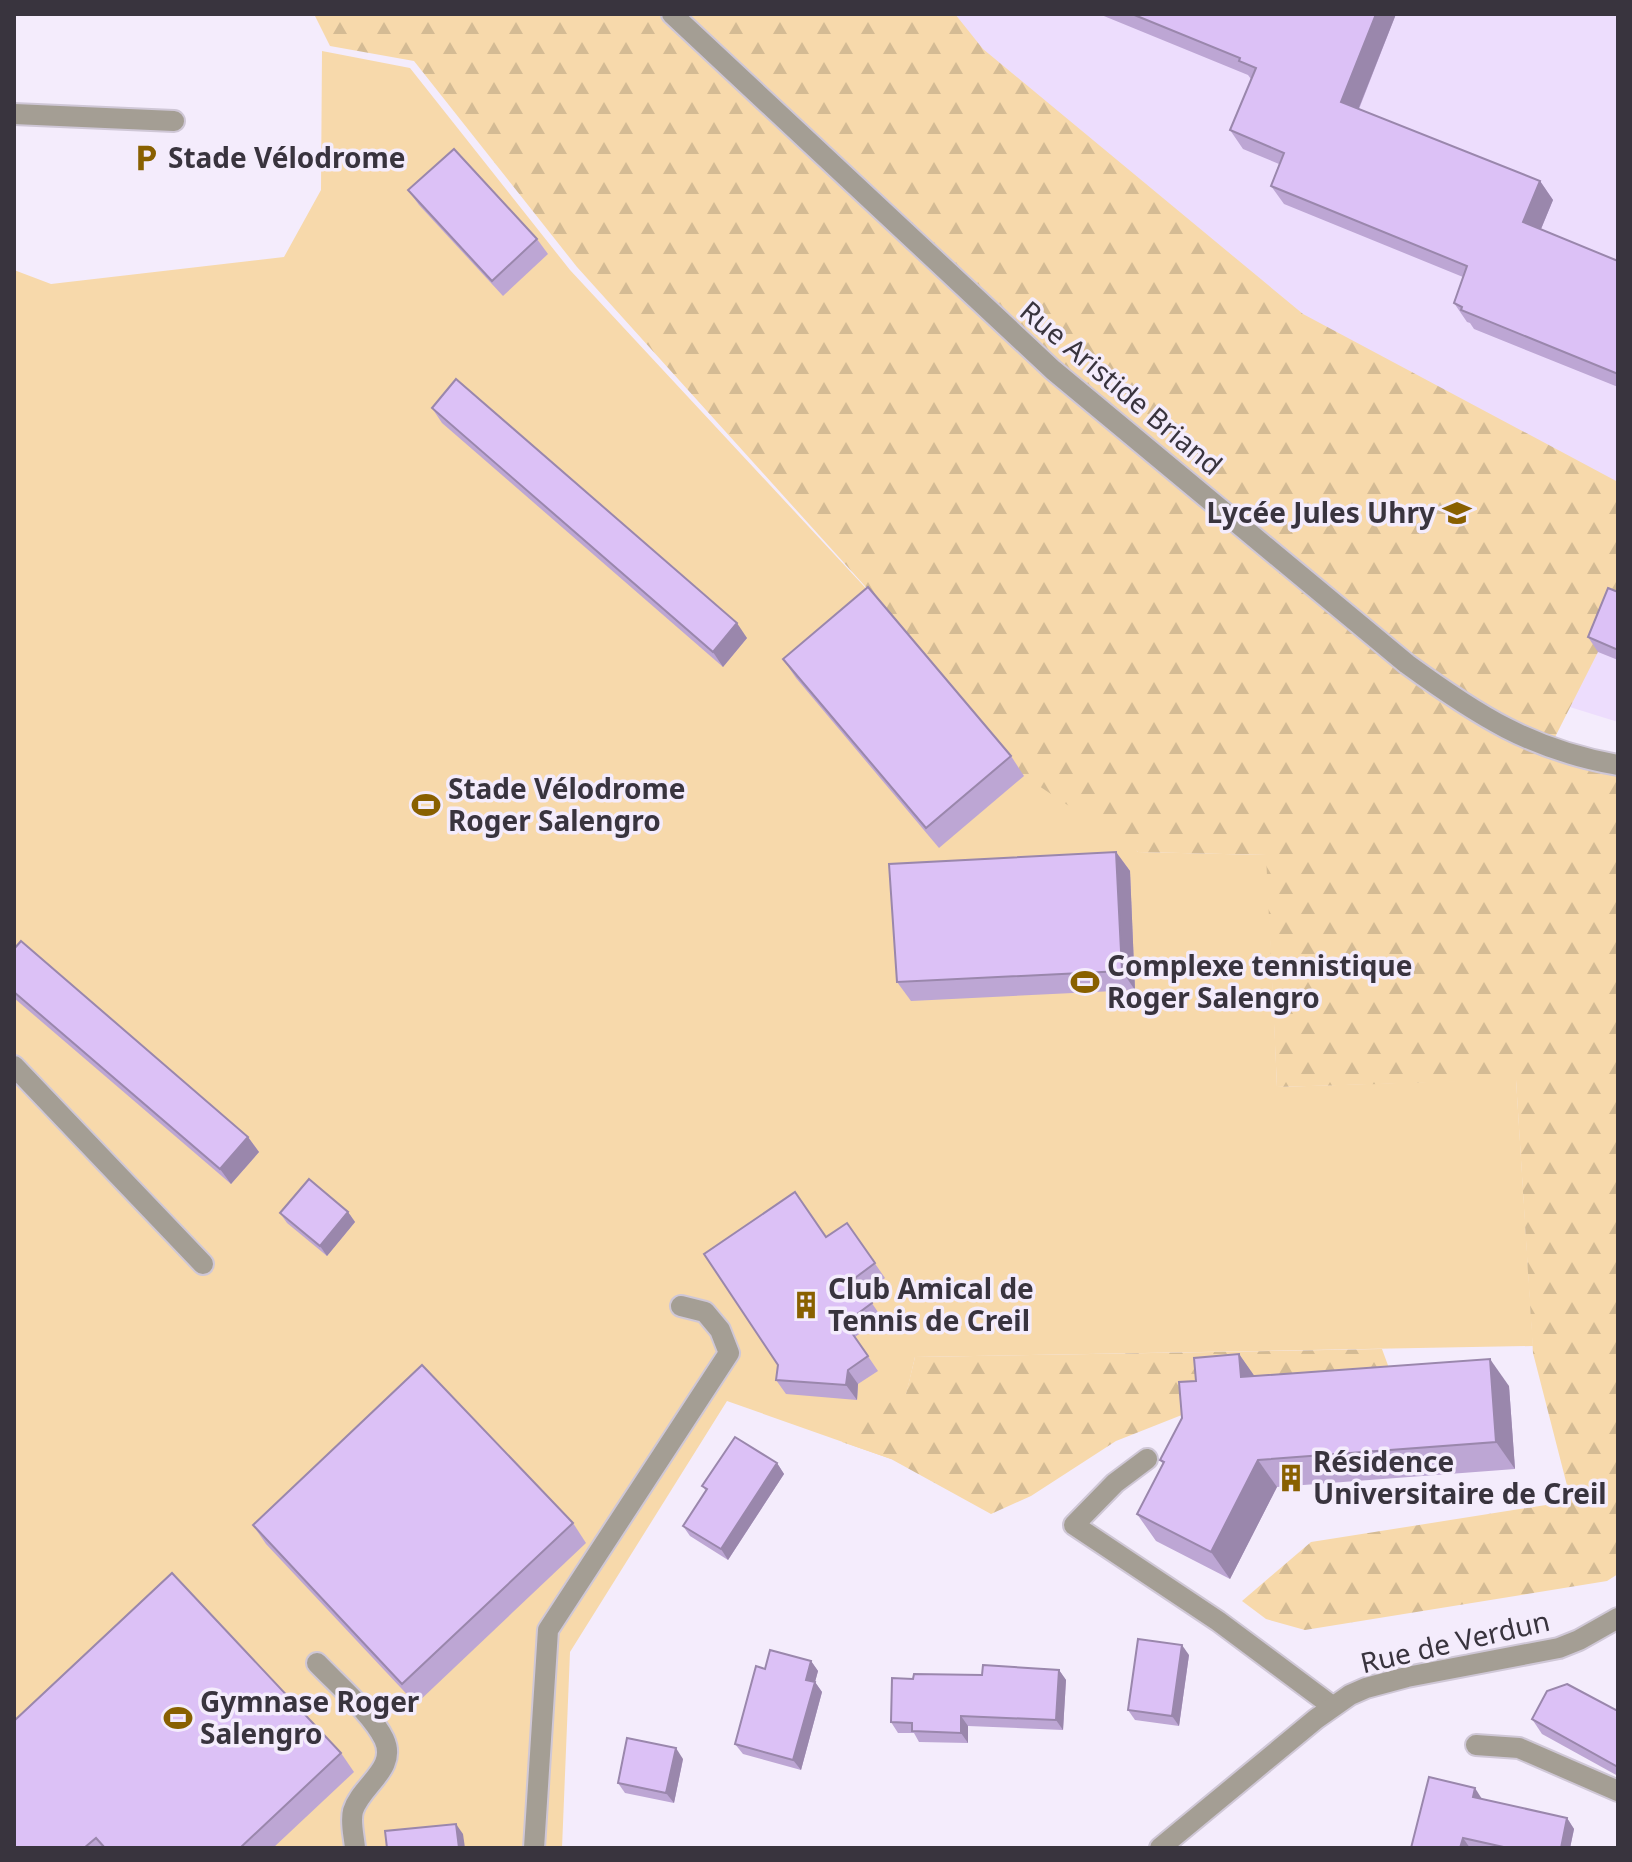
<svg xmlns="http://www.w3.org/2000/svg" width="1632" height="1862" viewBox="0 0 1632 1862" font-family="'Noto Sans',sans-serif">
	<defs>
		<pattern id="forest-firs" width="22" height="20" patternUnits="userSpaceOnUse" patternTransform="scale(2)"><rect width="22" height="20" fill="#f7d9ab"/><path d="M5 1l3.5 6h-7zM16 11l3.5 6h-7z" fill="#d4bb94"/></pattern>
	</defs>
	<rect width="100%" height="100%" fill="#f4ecfc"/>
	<polygon fill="#edddfd" points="731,14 1618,14 1618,722 1528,694"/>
	<polygon fill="#f7d9ab" points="322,51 410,68 570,270 901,626 1138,852 1267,855 1277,1087 1516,1079 1533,1346 915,1357 891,1459 727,1401 570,1652 562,1848 14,1848 14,270 51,284 284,257 321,190"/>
	<g fill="url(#forest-firs)">
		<polygon points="314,14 955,14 983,49 1303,314 1618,482 1618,606 1598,652 1550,747 1618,765 1618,1574 1607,1581 1305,1630 1266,1619 1242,1601 1311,1542 1571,1501 1533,1353 1516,1080 1277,1087 1266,855 1138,852 1024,776 901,626 577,267 414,61 330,46"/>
		<polygon points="1382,1349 1393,1379 1197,1409 1116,1441 1031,1496 991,1514 891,1459 842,1442 845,1421 855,1413 879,1408 906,1394 915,1357"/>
	</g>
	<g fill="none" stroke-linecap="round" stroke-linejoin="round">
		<defs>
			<g id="lane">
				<polyline points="14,114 174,121"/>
				<polyline points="14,1066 203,1264"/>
				<polyline points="1147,1459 1115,1483 1074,1525 1218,1621 1332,1706"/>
				<path d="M 317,1663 C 337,1684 372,1714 384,1739 C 398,1769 361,1785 353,1811 C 350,1822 354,1836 355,1848"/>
				<polyline points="534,1848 548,1630 729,1353 720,1330 705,1312 681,1306"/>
			</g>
			<g id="street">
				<path d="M 672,14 L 1053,370 L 1407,664 C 1477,715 1531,750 1618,765"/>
				<polyline points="1476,1745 1519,1748 1618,1791"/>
				<polyline points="1160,1848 1316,1719 1350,1695 1366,1688 1407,1677 1559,1648 1579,1640 1618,1618"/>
			</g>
		</defs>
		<use href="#lane" stroke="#cfc7d6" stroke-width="24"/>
		<use href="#street" stroke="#cfc7d6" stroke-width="24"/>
		<use href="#lane" stroke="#a49e94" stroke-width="20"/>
		<use href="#street" stroke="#a49e94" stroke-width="20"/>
	</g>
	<g fill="#bda6d4">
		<polygon points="1099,14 1396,14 1359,109 1540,181 1553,200 1541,229 1618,261 1618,387 1474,329 1470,323 1467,322 1454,303 1463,277 1284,204 1271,186 1279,164 1243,149 1230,130 1251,79 1248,75"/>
		<polygon points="408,190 537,239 548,254 503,296 419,205"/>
		<polygon points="432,408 747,638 723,667 442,423"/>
		<polygon points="1618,592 1618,660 1598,652 1588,637"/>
		<polygon points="783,659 1011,756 1024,776 939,848 796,678"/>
		<polygon points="1116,852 1130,871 1135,990 911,1001 897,982"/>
		<polygon points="14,949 248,1137 259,1152 231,1184 14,998"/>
		<polygon points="348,1212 355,1222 327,1256 287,1223 280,1213"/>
		<polygon points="847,1223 885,1278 865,1293 882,1318 855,1337 878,1371 858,1384 857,1400 786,1394 776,1380 827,1237"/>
		<polygon points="1239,1354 1254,1376 1509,1386 1515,1469 1277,1487 1230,1579 1156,1541 1137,1514 1163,1464 1160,1460 1182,1418 1196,1381"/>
		<polygon points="777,1463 784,1474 728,1560 690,1536 683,1526 706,1491 702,1486"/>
		<polygon points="573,1523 586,1543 416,1704 266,1544 253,1525"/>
		<polygon points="1189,1655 1179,1726 1135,1720 1128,1710"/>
		<polygon points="811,1661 818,1671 815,1682 822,1692 801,1770 743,1754 735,1744 765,1669"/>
		<polygon points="1059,1670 1066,1680 1063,1730 968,1726 968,1743 919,1742 914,1733 898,1733 891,1722 913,1679"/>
		<polygon points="1618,1711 1618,1776 1542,1734 1532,1719"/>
		<polygon points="341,1753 354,1772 273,1848 14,1848"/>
		<polygon points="683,1759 674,1803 625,1793 618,1783"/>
		<polygon points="1482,1799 1567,1818 1574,1829 1570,1848 1411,1848"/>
	</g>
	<g fill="#9a87ac">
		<polygon points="1376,14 1396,14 1354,120 1341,102"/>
		<polygon points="1540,181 1553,200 1536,241 1523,222"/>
		<polygon points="737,623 747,638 723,667 713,652"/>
		<polygon points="1116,852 1130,871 1135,990 1122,971"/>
		<polygon points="248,1137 259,1152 231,1184 220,1169"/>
		<polygon points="348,1212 355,1222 327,1256 320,1246"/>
		<polygon points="1239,1354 1258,1381 1241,1377"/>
		<polygon points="1490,1359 1509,1386 1515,1469 1496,1442"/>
		<polygon points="848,1370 858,1384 857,1400 846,1385"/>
		<polygon points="1258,1460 1277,1487 1230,1579 1211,1552"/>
		<polygon points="777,1463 784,1474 728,1560 721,1549"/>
		<polygon points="1182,1645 1189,1655 1179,1726 1172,1716"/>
		<polygon points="811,1661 818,1671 815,1682 822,1692 801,1770 793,1760 806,1680"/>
		<polygon points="1059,1670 1066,1680 1063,1730 1056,1720"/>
		<polygon points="961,1716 968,1726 968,1743 961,1733"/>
		<polygon points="676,1748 683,1759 674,1803 666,1793"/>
		<polygon points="1475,1788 1482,1799 1480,1808 1473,1797"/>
		<polygon points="1567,1818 1574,1829 1570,1848 1561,1848"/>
		<polygon points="456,1824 463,1834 465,1848 459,1848"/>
		<polygon points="1463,1838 1470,1848 1460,1848"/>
	</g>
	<g fill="#dcc1f6" stroke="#9a87ac" stroke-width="2">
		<polygon points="1132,14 1376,14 1341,102 1540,181 1523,222 1618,261 1618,374 1461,310 1462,307 1454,303 1467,266 1271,186 1284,153 1230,130 1256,68 1239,61 1240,58"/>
		<polygon points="454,149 537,239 492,281 408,190"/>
		<polygon points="456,379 737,623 713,652 432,408"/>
		<polygon points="868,587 1011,756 926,828 783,659"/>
		<polygon points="1608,588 1618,592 1618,650 1588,637"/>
		<polygon points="1116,852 1122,971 897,982 889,864"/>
		<polygon points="21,941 248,1137 220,1169 14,992 14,949"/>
		<polygon points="309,1179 348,1212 320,1246 280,1213"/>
		<polygon points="795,1192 826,1237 847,1223 875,1263 855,1278 872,1303 845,1323 868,1356 848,1370 846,1385 776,1380 778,1365 704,1254"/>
		<polygon points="1239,1354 1241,1377 1490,1359 1496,1442 1258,1460 1211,1552 1137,1514 1164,1462 1160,1460 1182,1418 1179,1382 1196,1381 1194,1358"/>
		<polygon points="422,1365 573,1523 402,1684 253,1525"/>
		<polygon points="735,1437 777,1463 721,1549 683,1526 707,1489 702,1486"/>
		<polygon points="172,1573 341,1753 240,1848 105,1848 96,1838 84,1848 14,1848 14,1721"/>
		<polygon points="1138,1639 1182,1645 1172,1716 1128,1710"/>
		<polygon points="770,1650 811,1661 806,1680 815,1682 793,1760 735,1744 756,1666 765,1669"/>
		<polygon points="983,1665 1059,1670 1056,1720 961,1716 961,1733 912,1731 912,1723 891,1722 892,1678 913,1679 914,1674 982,1675"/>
		<polygon points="1567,1684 1618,1711 1618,1767 1532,1719 1547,1691"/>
		<polygon points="627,1738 676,1748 666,1793 618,1783"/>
		<polygon points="1429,1777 1475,1788 1473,1797 1567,1818 1561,1848 1508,1848 1463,1838 1460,1848 1411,1848"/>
		<polygon points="456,1824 459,1848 387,1848 385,1831"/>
	</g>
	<defs>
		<symbol id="parking-bare" viewBox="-9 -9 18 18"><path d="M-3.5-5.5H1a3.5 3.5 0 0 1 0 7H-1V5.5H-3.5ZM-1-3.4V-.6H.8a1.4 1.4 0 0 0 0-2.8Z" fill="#896000" stroke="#f4ecfc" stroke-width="2.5" paint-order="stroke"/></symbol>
		<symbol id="school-bare" viewBox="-9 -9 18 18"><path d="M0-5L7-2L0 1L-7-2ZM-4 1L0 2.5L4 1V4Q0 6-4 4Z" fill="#896000" stroke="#f4ecfc" stroke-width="2.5" paint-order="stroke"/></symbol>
		<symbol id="stadium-bare" viewBox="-9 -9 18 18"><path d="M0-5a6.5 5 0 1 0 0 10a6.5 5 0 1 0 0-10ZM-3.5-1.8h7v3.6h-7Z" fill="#896000" stroke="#f4ecfc" stroke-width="2.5" paint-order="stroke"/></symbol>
		<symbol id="building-bare" viewBox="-9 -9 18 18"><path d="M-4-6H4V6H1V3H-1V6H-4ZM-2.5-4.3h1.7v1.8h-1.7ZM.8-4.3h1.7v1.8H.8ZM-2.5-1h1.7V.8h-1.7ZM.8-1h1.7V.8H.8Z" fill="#896000" stroke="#f4ecfc" stroke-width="2.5" paint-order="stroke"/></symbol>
	</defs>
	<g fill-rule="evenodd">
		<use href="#parking-bare" x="126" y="138" width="40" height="40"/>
		<use href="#school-bare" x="1437" y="493" width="40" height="40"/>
		<use href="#stadium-bare" x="406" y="785" width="40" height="40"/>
		<use href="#stadium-bare" x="1065" y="962" width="40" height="40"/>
		<use href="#building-bare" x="786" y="1285" width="40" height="40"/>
		<use href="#building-bare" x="1271" y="1458" width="40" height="40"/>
		<use href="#stadium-bare" x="158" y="1698" width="40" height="40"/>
	</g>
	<g text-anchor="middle" stroke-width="7" stroke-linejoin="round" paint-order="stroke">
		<g font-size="28" font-weight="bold" fill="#39343e" stroke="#f4ecfc" text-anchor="start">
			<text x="168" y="168">Stade Vélodrome</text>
			<text x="1435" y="523" text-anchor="end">Lycée Jules Uhry</text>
			<text x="448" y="799">Stade Vélodrome<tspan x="448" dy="32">Roger Salengro</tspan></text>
			<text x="1107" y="976">Complexe tennistique<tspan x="1107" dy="32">Roger Salengro</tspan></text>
			<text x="828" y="1299">Club Amical de<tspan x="828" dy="32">Tennis de Creil</tspan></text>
			<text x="1313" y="1472">Résidence<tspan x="1313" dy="32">Universitaire de Creil</tspan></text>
			<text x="200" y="1712">Gymnase Roger<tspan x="200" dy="32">Salengro</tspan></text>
		</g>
		<g font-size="28" fill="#39343e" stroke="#f4ecfc">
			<text transform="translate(1121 388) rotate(40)" y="10">Rue Aristide Briand</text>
			<text transform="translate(1455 1642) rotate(-13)" y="10">Rue de Verdun</text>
		</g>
	</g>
	<rect width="1632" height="1862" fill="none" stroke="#39343e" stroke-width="32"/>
</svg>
